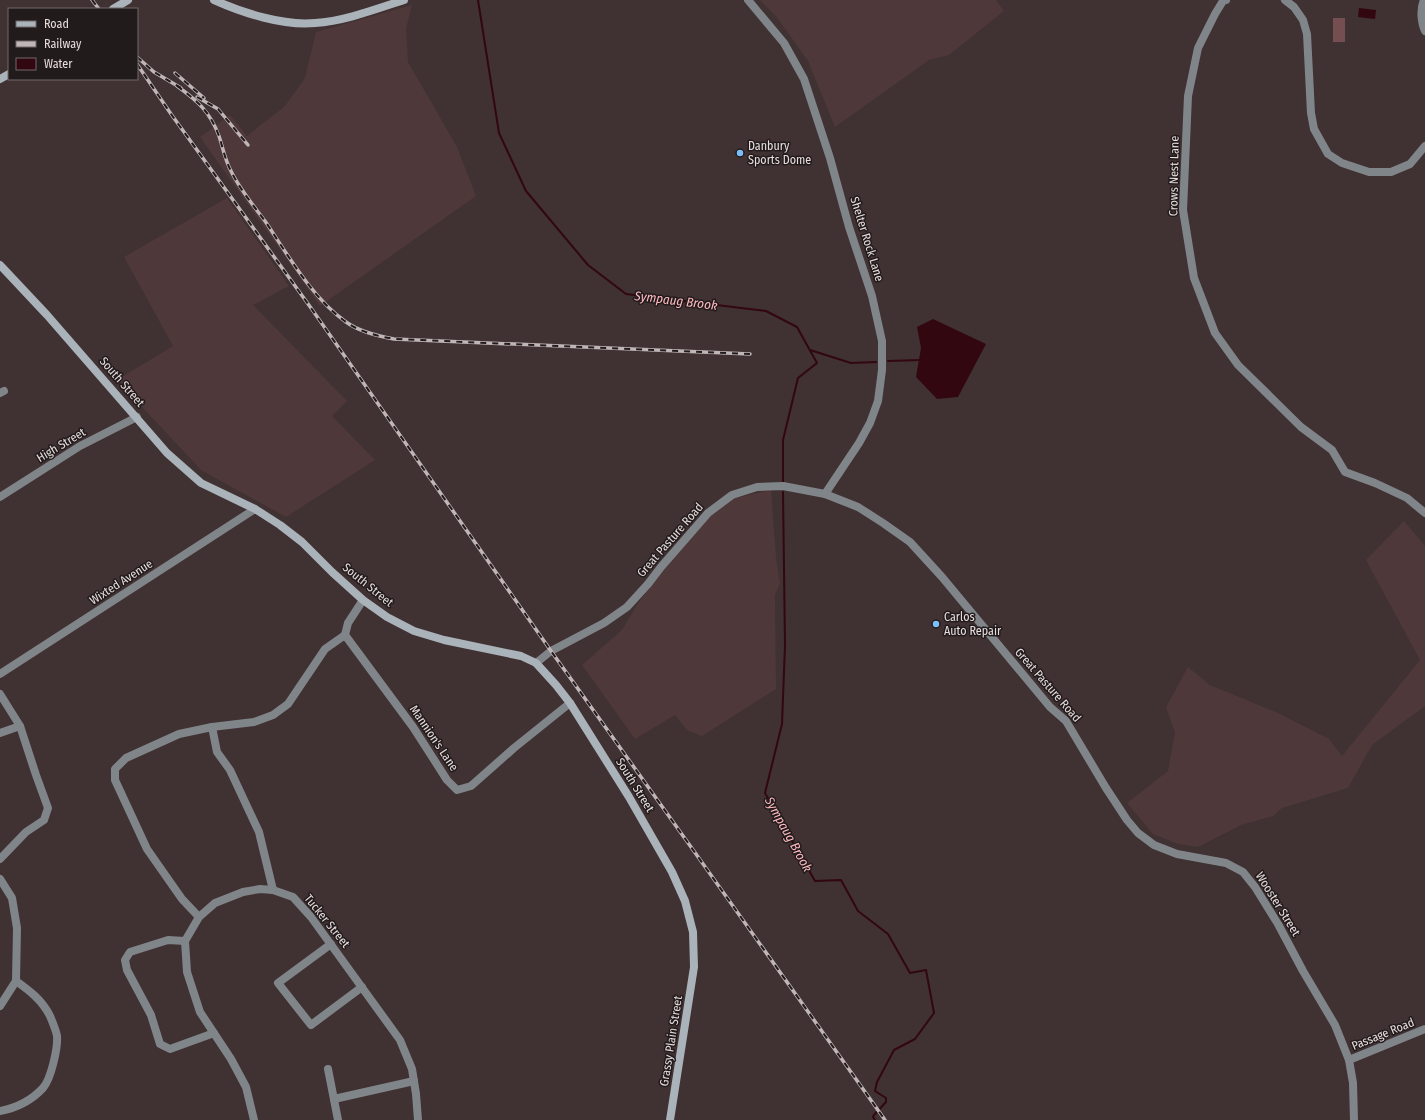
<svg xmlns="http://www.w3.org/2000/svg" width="1425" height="1120" viewBox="0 0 1425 1120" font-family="'Fira Sans Condensed',sans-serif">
	<rect width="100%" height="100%" fill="#403132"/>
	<g fill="#4e383a">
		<polygon points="760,0 996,0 1004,11 949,55 929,60 835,127 808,61 776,16"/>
		<polygon points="412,5 406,29 408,62 457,147 476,196 320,306 200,137 230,115 247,136 285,106 305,78 316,32"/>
		<polygon points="227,198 289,286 253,305 347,401 332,416 375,460 286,517 201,470 117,380 173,346 124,257"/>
		<polygon points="771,490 776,557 780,583 775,595 776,689 702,736 687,730 675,715 635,739 582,665 622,630 638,603 707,516 727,500"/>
		<polygon points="1404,521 1425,546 1425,706 1372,745 1348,788 1282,808 1273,816 1241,825 1198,847 1178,844 1153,834 1127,803 1168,771 1175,733 1166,707 1188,667 1210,685 1278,713 1329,739 1342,756 1420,660 1366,560"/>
	</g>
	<rect fill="#754e51" x="1333" y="18" width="12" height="24"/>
	<g fill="#320710">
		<polygon points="1359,8 1376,10 1375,19 1358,17"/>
		<polygon points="933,319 986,344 958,397 937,399 916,377 921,348 917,327"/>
	</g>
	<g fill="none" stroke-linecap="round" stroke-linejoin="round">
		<g stroke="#320710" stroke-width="2">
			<polyline points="478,0 499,133 526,191 588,265 626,294 766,311 797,327 817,363 798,378 783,440 783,482"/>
			<polyline points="810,350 851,363 876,362"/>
			<polyline points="888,361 920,360"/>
			<polyline points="783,492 785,645 782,724 765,793 815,881 841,880 858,911 888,934 910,973 926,970 934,1013 915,1039 894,1050 877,1082 875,1091 886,1098 886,1102 874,1115 873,1117 875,1120"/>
		</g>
		<g stroke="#80858a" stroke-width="8">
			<polyline points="748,0 784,43 804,79 830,158 849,227 872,296 882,341 882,370 878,401 870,423 859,443 825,494"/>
			<polyline points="1226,0 1223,1 1215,14 1198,48 1188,96 1183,210 1194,278 1215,333 1238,365 1301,427 1332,450 1345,472 1375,483 1407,498 1425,513"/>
			<polyline points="1285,0 1294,7 1303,20 1307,34 1311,113 1314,129 1328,154 1342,163 1369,172 1391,172 1410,164 1425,146"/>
			<path d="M 1424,0 C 1420,9 1421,22 1425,31"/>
			<polyline points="0,393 4,391"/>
			<polyline points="0,497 80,446 137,417"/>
			<polyline points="363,600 348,623 345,635 413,727 447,780 457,790 471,786 514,748 570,703"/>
			<polyline points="536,663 551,651 604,623 627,607 648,584 661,567 708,513 732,495 757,487 783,486 825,494 858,507 883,523 910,542 942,577 1050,707 1066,721 1106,788 1127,820 1138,833 1154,845 1177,854 1226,863 1243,872 1255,887 1278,924 1303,971 1335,1025 1349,1060 1353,1083 1354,1120"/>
			<polyline points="0,674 255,509"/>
			<polyline points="0,694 20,726 36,775 48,808 44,820 26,832 0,859"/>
			<polyline points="212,727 217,752 230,770 259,832 273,890"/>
			<polyline points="0,733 20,726"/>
			<path d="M 0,879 L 12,898 L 17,928 L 16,981 C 30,991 42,1000 50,1016 C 52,1021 56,1030 57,1036 C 58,1048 51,1079 43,1088 C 31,1101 16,1108 0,1111"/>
			<polyline points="199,917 182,899 147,849 115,780 115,769 126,758 179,734 212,727 254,722 273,715 288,704 325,649 345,635"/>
			<polyline points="185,941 168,940 130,952 125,960 127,970 151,1015 160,1044 170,1049 214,1033"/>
			<polyline points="331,944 278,983 311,1025 362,987"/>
			<polyline points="0,1006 16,981"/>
			<polyline points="1349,1060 1425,1029"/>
			<polyline points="328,1069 338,1120"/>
			<polyline points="334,1099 414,1081"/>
			<polyline points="254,1120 246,1087 231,1059 200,1012 187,972 185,941 199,917 215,903 243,892 260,889 273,890 293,897 311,917 400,1040 412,1069 416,1094 418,1120"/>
		</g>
		<g stroke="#aab2ba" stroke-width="8">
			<path d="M 214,0 C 243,13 283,26 315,23 C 345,21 376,9 404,0"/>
			<polyline points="113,9 128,0"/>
			<polyline points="0,79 9,74"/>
			<polyline points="0,265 47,315 167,453 201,483 255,509 280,525 302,542 332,572 363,600 387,617 414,631 444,640 521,656 536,663 556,685 570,703 629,797 672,872 685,901 693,932 694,967 670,1120"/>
		</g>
		<defs>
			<g id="rail">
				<polyline points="92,0 99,9"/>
				<polyline points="137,57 154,72 181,88"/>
				<polyline points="137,64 171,114 311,308 551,651 696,854 885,1120"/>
				<polyline points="175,73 204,98"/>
				<path d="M 177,86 C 198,101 210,112 219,136 C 223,148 225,160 231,171 C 239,188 253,205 265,221 C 288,255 312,298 346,322 C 360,332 377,336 394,339 L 750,354"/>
				<polyline points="197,97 218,109 248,145"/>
			</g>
		</defs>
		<use href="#rail" stroke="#c1b6b7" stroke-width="3.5"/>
		<use href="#rail" stroke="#221b1c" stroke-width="2" stroke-dasharray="6" stroke-linecap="butt"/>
	</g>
	<g fill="#7dbef9" stroke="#221b1c" stroke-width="1.5">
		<circle cx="740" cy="153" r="4"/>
		<circle cx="936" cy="624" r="4"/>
	</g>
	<g text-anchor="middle" stroke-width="3" stroke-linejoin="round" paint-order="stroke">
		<g font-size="12" fill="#e7ddde" stroke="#221b1c" text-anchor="start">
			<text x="748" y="150">Danbury<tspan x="748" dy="14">Sports Dome</tspan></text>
			<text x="944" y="621">Carlos<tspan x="944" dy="14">Auto Repair</tspan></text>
		</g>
		<g font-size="12" fill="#e7ddde" stroke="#221b1c">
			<text transform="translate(1174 176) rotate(-89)" y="4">Crows Nest Lane</text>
			<text transform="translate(867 239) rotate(73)" y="4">Shelter Rock Lane</text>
			<text transform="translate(122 382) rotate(49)" y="4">South Street</text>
			<text transform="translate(61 445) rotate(-31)" y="4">High Street</text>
			<text transform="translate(670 540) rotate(-49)" y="4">Great Pasture Road</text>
			<text transform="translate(121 582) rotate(-33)" y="4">Wixted Avenue</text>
			<text transform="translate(368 585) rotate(39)" y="4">South Street</text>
			<text transform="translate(1048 685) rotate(49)" y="4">Great Pasture Road</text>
			<text transform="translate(434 738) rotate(56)" y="4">Mannion's Lane</text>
			<text transform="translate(635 785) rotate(58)" y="4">South Street</text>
			<text transform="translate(1278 904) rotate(58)" y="4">Wooster Street</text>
			<text transform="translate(327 921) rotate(51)" y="4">Tucker Street</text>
			<text transform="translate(1383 1034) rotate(-22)" y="4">Passage Road</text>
			<text transform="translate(671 1041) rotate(-81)" y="4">Grassy Plain Street</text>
		</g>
		<g font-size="13" font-style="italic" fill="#ffbac0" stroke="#221b1c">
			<text transform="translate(676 300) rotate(7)" y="5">Sympaug Brook</text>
			<text transform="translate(789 834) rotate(61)" y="5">Sympaug Brook</text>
		</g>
	</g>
	<rect x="8" y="8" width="130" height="72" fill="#221b1c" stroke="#71696a"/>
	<rect x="16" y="21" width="20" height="6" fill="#aab2ba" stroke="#71696a"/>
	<text x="44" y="28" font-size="12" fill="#e7ddde">Road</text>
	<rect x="16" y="41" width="20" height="6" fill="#c1b6b7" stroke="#71696a"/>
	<text x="44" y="48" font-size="12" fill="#e7ddde">Railway</text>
	<rect x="16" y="58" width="20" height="12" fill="#320710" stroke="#71696a"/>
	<text x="44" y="68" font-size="12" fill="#e7ddde">Water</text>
</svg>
